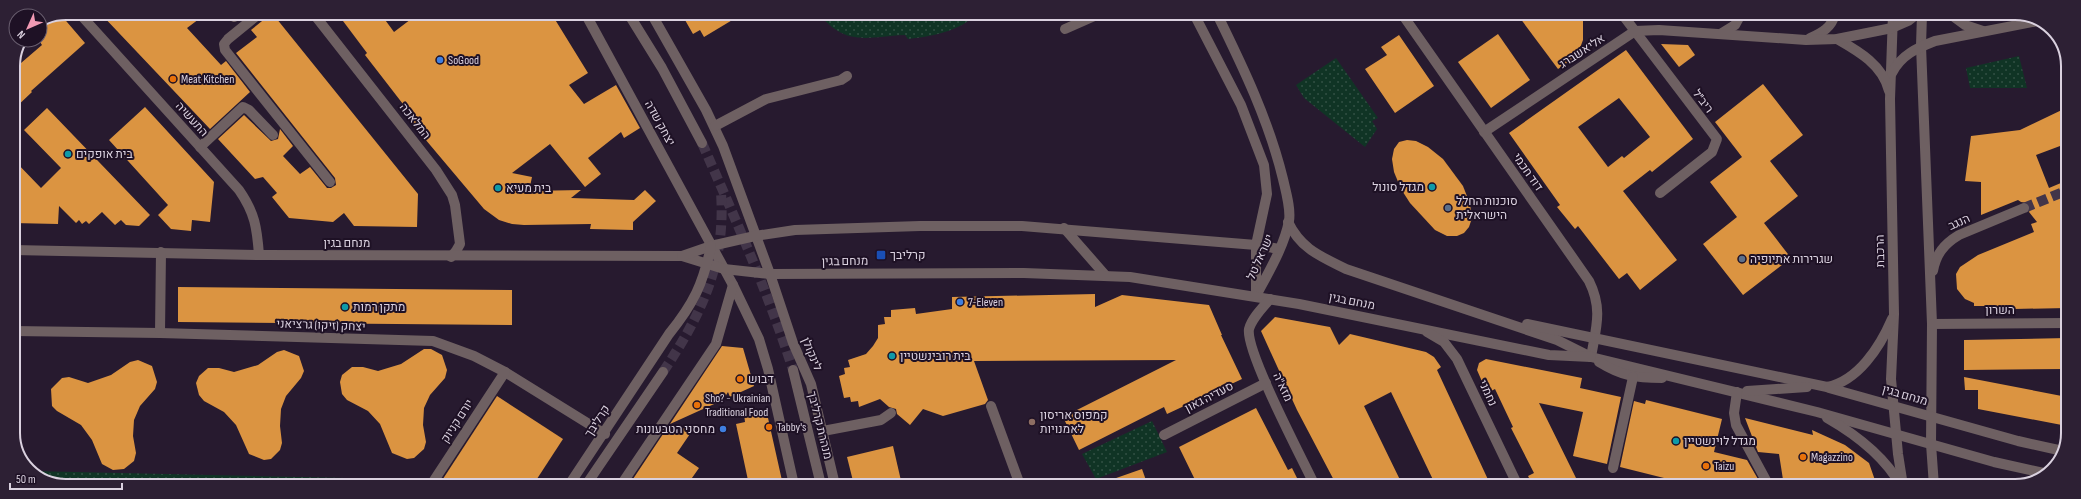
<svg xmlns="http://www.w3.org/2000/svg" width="2081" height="499" viewBox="0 0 2081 499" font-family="'Sofia Sans Condensed',Heebo,sans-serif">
	<defs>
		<pattern id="green-dots" width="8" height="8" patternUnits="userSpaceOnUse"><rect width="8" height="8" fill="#103425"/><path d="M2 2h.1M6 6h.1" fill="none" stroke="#325044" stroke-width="1.8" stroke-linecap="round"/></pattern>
	</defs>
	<rect width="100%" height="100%" fill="#271a2f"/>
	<g fill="url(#green-dots)">
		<path d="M 818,13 L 975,13 C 965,31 927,37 908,39 L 905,35 C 866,37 846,47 818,13 Z"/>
		<polygon points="2019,56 2027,88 1970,88 1966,68"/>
		<polygon points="1336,58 1378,118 1372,121 1377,129 1365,147 1304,98 1296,85"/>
		<polygon points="1152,421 1167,452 1096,479 1082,454"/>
		<polygon points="30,471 438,480 435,485 55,485"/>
	</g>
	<g fill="#db9441" fill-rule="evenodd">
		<polygon points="100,13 207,13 187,28 221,65 226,61 250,92 210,129"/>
		<polygon points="272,13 418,194 417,227 354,226 344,213 333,222 289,218 272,197 277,193 263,177 255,179 218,139 244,115 271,141 278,139 280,129 293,146 283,156 300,174 310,167 327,188 331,188 336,185 335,178 236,53 257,37 251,30"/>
		<polygon points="337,13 380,13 394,32 419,13 551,13 588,73 569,85 584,104 616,85 640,128 624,138 621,132 588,158 601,174 585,187 550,144 512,173 532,177 529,191 581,190 571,198 634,200 645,190 656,201 633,222 633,230 590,229 591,224 524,225 512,224 499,220 484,209 409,120 413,117 365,55 367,53"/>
		<polygon points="681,13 744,13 704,37 700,30 693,34"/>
		<polygon points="1517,14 1583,14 1583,40 1577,56 1558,69"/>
		<polygon points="61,15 85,43 31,91 32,92 13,110 13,66 16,58 21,63 42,45 40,42 40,30 54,18"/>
		<polygon points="1498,34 1530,80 1491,108 1458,62"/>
		<polygon points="1399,35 1434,86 1395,113 1365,69 1387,55 1381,47"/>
		<polygon points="1661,44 1688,45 1695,55 1679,67"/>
		<path d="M 1626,50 L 1693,139 L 1652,172 L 1650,170 L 1623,191 L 1677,260 L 1640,290 L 1627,273 L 1619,279 L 1578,226 L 1575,229 L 1557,207 L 1560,205 L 1509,133 ZM 1619,98 L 1650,137 L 1624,158 L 1622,156 L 1608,167 L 1578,127 Z"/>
		<polygon points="1763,84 1803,135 1770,161 1798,196 1764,223 1791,258 1743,295 1703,244 1737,217 1710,182 1742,157 1715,122"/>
		<polygon points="145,107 214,182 210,222 192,220 191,231 171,229 158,215 168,205 109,140"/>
		<polygon points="2068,107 2068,143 2036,155 2049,188 2068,180 2067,308 2014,309 2014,306 1974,306 1974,303 1965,299 1957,289 1956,274 1960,267 1978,255 2034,232 2031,224 2037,222 2029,212 2030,208 2028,203 2021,202 2018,200 1981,215 1981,182 1965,181 1971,136 2020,130"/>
		<polygon points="47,108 150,215 139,226 126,225 121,220 115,225 102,212 89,224 86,221 82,224 79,220 76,223 59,206 58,224 13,223 13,159 41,188 61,168 24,130"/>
		<polygon points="1407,140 1416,141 1428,147 1443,159 1463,186 1470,204 1472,218 1469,227 1464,233 1457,236 1447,236 1435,230 1410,203 1401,189 1394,172 1392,159 1394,149 1399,142"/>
		<polygon points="178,287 512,290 512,325 178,322"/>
		<polygon points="1095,294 1095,307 1122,295 1209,305 1222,335 1221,335 1242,379 1167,414 1164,407 1079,450 1063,417 1176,360 974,361 988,400 985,404 943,416 923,409 910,425 897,414 896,409 889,407 880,399 859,407 858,401 851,402 850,397 844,398 839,376 845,374 844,368 850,367 848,360 866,354 873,346 878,338 878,325 885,324 884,317 891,317 891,310 915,308 916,314 952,309 952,297"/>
		<polygon points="1275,317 1330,327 1339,345 1350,334 1426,352 1434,357 1441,367 1437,370 1491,486 1436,486 1391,392 1364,406 1403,486 1337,486 1297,410 1261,331"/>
		<polygon points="2067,338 2067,369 1964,370 1964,340"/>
		<polygon points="722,346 743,348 754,386 730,397 728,392 723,400 670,424"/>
		<polygon points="424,349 431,349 442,355 447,370 445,378 430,395 424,408 423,425 426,442 424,449 414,458 407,459 392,453 380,424 368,411 347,400 342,394 340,382 342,375 352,367 363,367 378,371 401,364"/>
		<polygon points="284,350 299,356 304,371 301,378 286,396 281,409 280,426 282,443 280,450 271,459 264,460 249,454 236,425 224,412 204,401 199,395 196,383 199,376 208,368 219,368 234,372 258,365 277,352"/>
		<polygon points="1486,359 1582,378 1580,388 1621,397 1607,464 1573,456 1583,412 1539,403 1576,478 1560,486 1533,486 1528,476 1534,473 1511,428 1513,427 1495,389 1487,393 1477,370 1479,363"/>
		<polygon points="138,360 152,366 157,382 155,389 140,406 134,420 133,436 136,453 134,461 124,469 113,470 102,464 92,440 81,425 57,411 52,406 51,389 62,378 69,377 88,383 111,375 130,362"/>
		<polygon points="1964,377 2067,397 2067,426 1978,409 1978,390 1965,390"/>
		<polygon points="497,396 563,439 533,485 439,485"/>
		<polygon points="1646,400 1722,419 1714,452 1747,460 1762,486 1696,486 1620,467 1634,401 1645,404"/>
		<polygon points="1256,408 1288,470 1292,468 1301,486 1198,486 1179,447"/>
		<polygon points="766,409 783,485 749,485 736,424 745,422 744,414"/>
		<polygon points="1745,418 1813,435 1812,430 1845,445 1869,463 1877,486 1784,486 1779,454 1758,452"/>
		<polygon points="696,425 677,453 699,468 687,485 629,485 665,431"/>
		<polygon points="893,446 902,485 854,485 847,457"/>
		<polygon points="1142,469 1148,486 1099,486 1099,484"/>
	</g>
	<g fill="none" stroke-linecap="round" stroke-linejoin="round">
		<g stroke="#423549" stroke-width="10" stroke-dasharray="10 5" stroke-linecap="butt">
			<path d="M 702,143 C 735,218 768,292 793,370"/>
			<polyline points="2024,208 2068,190"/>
			<path d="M 663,372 C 701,315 726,264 721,193"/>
		</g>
		<g stroke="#6e6062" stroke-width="10">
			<path d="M 79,13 L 239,190 C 255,213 257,228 259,255"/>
			<polyline points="260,13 228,39 224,44 225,50 330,182"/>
			<polyline points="313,13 436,170 452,195 455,205 460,244 456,251 451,257"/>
			<polyline points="585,13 733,285 759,339 768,369 794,485"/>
			<polyline points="628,13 662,68 702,143"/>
			<polyline points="651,13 706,110 723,146 770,274 793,343 811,384 835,485"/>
			<polyline points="1194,14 1241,105 1264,165 1267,194 1256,245 1256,292"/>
			<path d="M 1217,14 C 1243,67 1269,121 1283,179 C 1286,192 1291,209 1289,221 C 1284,247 1268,273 1256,296"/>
			<path d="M 1402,14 L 1589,281 C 1603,309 1596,328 1591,357"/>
			<polyline points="1622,14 1717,139 1712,152 1660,193"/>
			<polyline points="1893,14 1890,99 1894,314 1891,379 1898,454 1903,486"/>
			<polyline points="1922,14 1921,46 1932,324 1931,444 1934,486"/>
			<polyline points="1950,14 1965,25 1983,31"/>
			<polyline points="234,17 239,13"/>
			<polyline points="1065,29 1099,14"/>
			<polyline points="1722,33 1735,25 1741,14"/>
			<path d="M 1810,38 C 1822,33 1832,27 1835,14"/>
			<path d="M 1837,39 C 1858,51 1883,65 1889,91"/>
			<path d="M 1892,73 C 1901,55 1917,48 1935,41 L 2038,21"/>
			<polyline points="715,126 766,99 841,80 847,76"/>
			<polyline points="1484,132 1635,31 1659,30 1806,40 1837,39 1892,28 1908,21 1917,14"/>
			<polyline points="200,147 243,107 249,110 273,135"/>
			<path d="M 1288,222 C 1301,249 1320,256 1346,269 L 1557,340 L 1591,357 L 1817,412 L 1994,462 L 2048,474"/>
			<polyline points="1064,228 1106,276"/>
			<polyline points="13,250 259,255 682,256 724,269 770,274 1024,273 1130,277 1299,304 1549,355 1591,357"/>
			<polyline points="682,256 711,246 755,236 795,230 920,226 1022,226 1256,245 1279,249"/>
			<path d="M 1933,271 C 1936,254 1944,244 1959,235 L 2024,208"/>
			<path d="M 1270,299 C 1263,307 1252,318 1249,329 C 1245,351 1303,460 1315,486"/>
			<path d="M 1527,324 L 1827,387 C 1858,381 1880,347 1892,319"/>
			<polyline points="1932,324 2067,323"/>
			<polyline points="13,331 160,333 433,341 474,356 505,372 605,434"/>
			<polyline points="1427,332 1444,342 1457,359 1518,486"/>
			<polyline points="160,333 161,252"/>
			<path d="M 1599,362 C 1622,376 1635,378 1662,378"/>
			<polyline points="793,370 821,485"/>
			<polyline points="1829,388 2018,441 2063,451"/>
			<polyline points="1747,391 1807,387"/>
			<polyline points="1737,392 1734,413 1736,425 1769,486"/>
			<polyline points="991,406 1020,485"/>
			<path d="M 1827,418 C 1855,434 1885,457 1901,486"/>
			<polyline points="823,431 881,420 891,413"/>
			<polyline points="1164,435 1266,383"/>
			<polyline points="1613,468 1633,377"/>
			<polyline points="431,485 505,372"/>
			<path d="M 569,485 L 669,334 C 694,303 703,284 711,246"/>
			<polyline points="586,485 663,372"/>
			<polyline points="621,485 716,344 733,285"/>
		</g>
	</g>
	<g fill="#3f7fe0" stroke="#1e1125" stroke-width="1.5">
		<circle cx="440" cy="60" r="4"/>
		<circle cx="960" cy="302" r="4"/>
		<circle cx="723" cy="429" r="4"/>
	</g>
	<g fill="#e8710a" stroke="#1e1125" stroke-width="1.5">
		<circle cx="173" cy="79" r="4"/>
		<circle cx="740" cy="379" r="4"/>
		<circle cx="697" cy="405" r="4"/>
		<circle cx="769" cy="427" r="4"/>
		<circle cx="1803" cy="457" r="4"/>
		<circle cx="1706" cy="466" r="4"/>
	</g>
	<g fill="#0f9aa8" stroke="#1e1125" stroke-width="1.5">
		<circle cx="68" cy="154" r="4"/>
		<circle cx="1432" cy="187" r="4"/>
		<circle cx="498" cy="188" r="4"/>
		<circle cx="345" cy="307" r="4"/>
		<circle cx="892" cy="356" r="4"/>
		<circle cx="1676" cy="441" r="4"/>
	</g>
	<g fill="#5c6f8a" stroke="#1e1125" stroke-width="1.5">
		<circle cx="1448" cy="208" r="4"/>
		<circle cx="1742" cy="259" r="4"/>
	</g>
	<rect fill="#1a4fb4" stroke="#1e1125" stroke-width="1.5" x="876" y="250" width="10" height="10" rx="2"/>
	<circle fill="#8d6e63" stroke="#1e1125" stroke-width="1.5" cx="1032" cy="422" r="4"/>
	<g text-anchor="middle" stroke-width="4" stroke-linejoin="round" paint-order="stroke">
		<g font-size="12" fill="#dad1df" stroke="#1e1125">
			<text transform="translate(1582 51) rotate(-33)" y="4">אליאשברג</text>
			<text transform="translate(1703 101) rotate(53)" y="4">ריב"ל</text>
			<text transform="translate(192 119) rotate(48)" y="4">התעשיה</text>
			<text transform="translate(415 121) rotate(52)" y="4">המלאכה</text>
			<text transform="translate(660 123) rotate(61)" y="4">יצחק שדה</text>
			<text transform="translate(1528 172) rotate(55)" y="4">דוד חכמי</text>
			<text transform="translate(1959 222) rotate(-25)" y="4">הנגב</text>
			<text x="347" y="247">מנחם בגין</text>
			<text transform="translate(1880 251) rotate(-91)" y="4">הרכבת</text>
			<text transform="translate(1260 257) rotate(-66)" y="4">ישראל טל</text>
			<text transform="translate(845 261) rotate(-1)" y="4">מנחם בגין</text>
			<text transform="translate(1352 301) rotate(11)" y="4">מנחם בגין</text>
			<text x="2000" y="314">השרון</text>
			<text transform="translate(321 325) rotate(2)" y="4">יצחק (זיקו) גרציאני</text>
			<text transform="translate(812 354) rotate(67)" y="4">לינקולן</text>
			<text transform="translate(1283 387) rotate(65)" y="4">מזא''ה</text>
			<text transform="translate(1488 393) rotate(65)" y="4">נחמני</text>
			<text transform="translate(1905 395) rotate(16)" y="4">מנחם בגין</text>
			<text transform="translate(1209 397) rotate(-27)" y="4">סעדיה גאון</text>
			<text transform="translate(457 421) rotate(-57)" y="4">יורם קניוק</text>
			<text transform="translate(597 421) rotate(-57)" y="4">קרליבך</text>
			<text transform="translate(820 425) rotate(76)" y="4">מנהרת קרליבך</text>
		</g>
		<g font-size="12" fill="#dad1df" stroke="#1e1125" text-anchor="start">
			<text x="448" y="64">SoGood</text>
			<text x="181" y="83">Meat Kitchen</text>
			<text x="76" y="158">בית אופקים</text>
			<text x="1424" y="191" text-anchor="end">מגדל סונול</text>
			<text x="506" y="192">בית מעיא</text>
			<text x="1456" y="205">סוכנות החלל<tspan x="1456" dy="14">הישראלית</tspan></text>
			<text x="890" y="259">קרליבך</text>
			<text x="1750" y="263">שגרירות אתיופיה</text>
			<text x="968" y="306">7-Eleven</text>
			<text x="353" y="311">מתקן רמות</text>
			<text x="900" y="360">בית רובינשטיין</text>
			<text x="748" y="383">דבוש</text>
			<text x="705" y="402">Sho? - Ukrainian<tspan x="705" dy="14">Traditional Food</tspan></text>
			<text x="1040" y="419">קמפוס אריסון<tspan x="1040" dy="14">לאמנויות</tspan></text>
			<text x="777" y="431">Tabby's</text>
			<text x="715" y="433" text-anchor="end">מחסני הטבעונות</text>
			<text x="1684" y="445">מגדל לוינשטיין</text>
			<text x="1811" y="461">Magazzino</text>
			<text x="1714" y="470">Taizu</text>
		</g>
	</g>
	<path d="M0 0H2081V499H0ZM66 20H2015A46 46 0 0 1 2061 66V433A46 46 0 0 1 2015 479H66A46 46 0 0 1 20 433V66A46 46 0 0 1 66 20Z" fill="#2d2034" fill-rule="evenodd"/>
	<path fill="none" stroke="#dad1df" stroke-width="2" d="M66 20H2015A46 46 0 0 1 2061 66V433A46 46 0 0 1 2015 479H66A46 46 0 0 1 20 433V66A46 46 0 0 1 66 20Z"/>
	<g transform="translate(28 28) rotate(225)"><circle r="19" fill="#1e1125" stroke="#695e6f"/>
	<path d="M0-3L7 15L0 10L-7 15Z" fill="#f19ab4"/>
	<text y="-6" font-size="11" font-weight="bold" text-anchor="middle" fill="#dad1df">N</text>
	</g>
	<path d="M10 483v6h112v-6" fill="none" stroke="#dad1df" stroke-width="2"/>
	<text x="16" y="483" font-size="12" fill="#dad1df" stroke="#1e1125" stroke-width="3" paint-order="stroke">50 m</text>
</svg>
